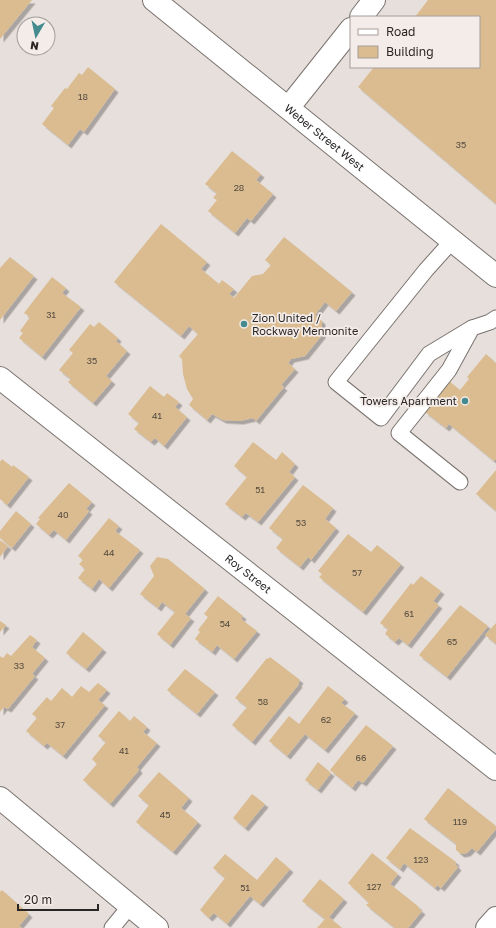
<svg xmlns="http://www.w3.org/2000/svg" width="496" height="928" viewBox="0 0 496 928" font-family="'Golos Text',sans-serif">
	<defs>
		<filter id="shadow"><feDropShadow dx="3.5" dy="3.5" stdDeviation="0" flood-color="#0004"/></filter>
	</defs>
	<rect width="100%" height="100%" fill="#e7dfdb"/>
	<g fill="#dabc90" filter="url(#shadow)">
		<polygon points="0,0 32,0 0,39"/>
		<polygon points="428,0 496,0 496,204 358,87 374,67 479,67 479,17 415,17"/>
		<polygon points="88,67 115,89 84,132 80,129 68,145 42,124 54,108 51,106 65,88 67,89 79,73 82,75"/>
		<polygon points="232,151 261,174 256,180 273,194 251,221 247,218 235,233 208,211 217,200 213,198 217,193 205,184"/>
		<polygon points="161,224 207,262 201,269 219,284 222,280 234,289 229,294 234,298 252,276 263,274 271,265 265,260 284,237 352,292 336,311 325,302 315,315 322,321 322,335 305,356 291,359 288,363 295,369 281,385 284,387 256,421 253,418 240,421 223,420 212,414 207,420 189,405 193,399 187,389 183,374 182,359 179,356 198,334 189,326 181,336 114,282"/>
		<polygon points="10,257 34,276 0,320 0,268"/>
		<polygon points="52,277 66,288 62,293 81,307 42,357 19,338 23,333 20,331 30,317 24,313"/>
		<polygon points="99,322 118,338 116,341 127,351 106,376 112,381 93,403 68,382 71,379 59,370 73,353 69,350 90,324 94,327"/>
		<polygon points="486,354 496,363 496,459 494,461 449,424 446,428 425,412 449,381 460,390 469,379 467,377"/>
		<polygon points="150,386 164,397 167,393 179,402 175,407 187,417 164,446 155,438 151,442 134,429 139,423 128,414"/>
		<polygon points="253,442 276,460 282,452 295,464 289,472 295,477 258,522 246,513 242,517 225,504 247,477 234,466"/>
		<polygon points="2,459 12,467 13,465 29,477 7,505 0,499 0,462"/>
		<polygon points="496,470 496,511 476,494"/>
		<polygon points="69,483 92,502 86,509 89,511 66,540 54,530 49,535 36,524 40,519 38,518"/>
		<polygon points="303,485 333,508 325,519 336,528 311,560 308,557 300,567 276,548 283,539 269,528"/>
		<polygon points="16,511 31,524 12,548 0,538 0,531"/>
		<polygon points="109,518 119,526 115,531 140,550 109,588 99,579 92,589 78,578 85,569 79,564 83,560 78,556"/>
		<polygon points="348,534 371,552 377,545 401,564 363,612 319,577 322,574 318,571"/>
		<polygon points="0,540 8,546 0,557"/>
		<polygon points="157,557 168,559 205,589 185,614 191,618 170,645 157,634 175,612 162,602 158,608 140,594 154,576 150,566"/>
		<polygon points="421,576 441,591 433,601 439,605 408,645 399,638 395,642 385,634 388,629 380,623 411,583 413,585"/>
		<polygon points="218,596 243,616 241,619 257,631 234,659 217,645 212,652 195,639 200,632 198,630 208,617 204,614"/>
		<polygon points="460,605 488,626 447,677 419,655"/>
		<polygon points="0,621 6,625 0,632"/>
		<polygon points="496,623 496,644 485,635"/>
		<polygon points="83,632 103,649 86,669 66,653"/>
		<polygon points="30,635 37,640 32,647 45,658 32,674 35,676 8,709 4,707 0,712 0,656 3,658 7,653 11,656"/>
		<polygon points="270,657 300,680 298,683 299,684 252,742 232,725 247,707 235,698 267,658 268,659"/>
		<polygon points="185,669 215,692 197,714 167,690"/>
		<polygon points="98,683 107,690 98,700 105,705 63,756 47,743 44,746 26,731 37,718 32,714 47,697 51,701 62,688 72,697 81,686 89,692"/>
		<polygon points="328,686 345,699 341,703 355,713 325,750 305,734 287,756 269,741 289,716 299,724"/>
		<polygon points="119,711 130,721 134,716 147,727 143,732 157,743 137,767 139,770 110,804 83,780 97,764 92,759 106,742 98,736"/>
		<polygon points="366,725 393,746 363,783 358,780 352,788 330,770"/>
		<polygon points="318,762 331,773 318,790 305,780"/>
		<polygon points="159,772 189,798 181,808 198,822 173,852 136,822 149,805 138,796"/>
		<polygon points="448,788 496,826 496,829 477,852 472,848 467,853 461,854 456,850 456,844 424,819"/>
		<polygon points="252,794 265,804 245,828 233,818"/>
		<polygon points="410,828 456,862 455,864 458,867 441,888 437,885 435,888 404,863 400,869 386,858"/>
		<polygon points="372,853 398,874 390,884 419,907 418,908 422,911 408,928 395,928 366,905 369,903 348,883"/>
		<polygon points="225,854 257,880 276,857 290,869 260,904 250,896 227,924 214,913 209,918 200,910 225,878 213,868"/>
		<polygon points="320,879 344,899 329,917 342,928 317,928 325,919 302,901"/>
		<polygon points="2,890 29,914 19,926 22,928 0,928 0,892"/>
	</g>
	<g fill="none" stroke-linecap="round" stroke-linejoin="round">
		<defs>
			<g id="service">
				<polyline points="453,240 426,270 336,382 381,418 429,354 472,328"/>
				<polyline points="460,482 399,433 449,370 472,328 490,322 496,318"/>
				<polyline points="112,928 130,906"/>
			</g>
			<g id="minor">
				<polyline points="361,17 374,0"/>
				<polyline points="289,107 351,29"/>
				<path id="s1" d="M 0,378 L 496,769"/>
				<polyline points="0,798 157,928"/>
				<polyline points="487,928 496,918"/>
			</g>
			<g id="secondary">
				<path id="s2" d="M 154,0 L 496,276"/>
			</g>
		</defs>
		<use href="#service" stroke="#7a736f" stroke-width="17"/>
		<use href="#minor" stroke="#7a736f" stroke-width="24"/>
		<use href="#secondary" stroke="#7a736f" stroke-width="24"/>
		<use href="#service" stroke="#fff" stroke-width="15"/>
		<use href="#minor" stroke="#fff" stroke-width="22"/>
		<use href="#secondary" stroke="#fff" stroke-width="22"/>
	</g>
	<g fill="#438b8e" stroke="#f4ece8" stroke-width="1.5">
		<circle cx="244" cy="324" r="4"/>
		<circle cx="465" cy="401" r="4"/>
	</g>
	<g text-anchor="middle" stroke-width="3.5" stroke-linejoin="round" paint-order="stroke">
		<g font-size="9" fill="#554c40">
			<text x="83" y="100">18</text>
			<text x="461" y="148">35</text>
			<text x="239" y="191">28</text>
			<text x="51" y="318">31</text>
			<text x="92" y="364">35</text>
			<text x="157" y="419">41</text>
			<text x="260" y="493">51</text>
			<text x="63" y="518">40</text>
			<text x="301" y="526">53</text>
			<text x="109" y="556">44</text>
			<text x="357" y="576">57</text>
			<text x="409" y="617">61</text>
			<text x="225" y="627">54</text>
			<text x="452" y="645">65</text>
			<text x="19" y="669">33</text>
			<text x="263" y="705">58</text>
			<text x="326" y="723">62</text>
			<text x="60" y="728">37</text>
			<text x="124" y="754">41</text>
			<text x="361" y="761">66</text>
			<text x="165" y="818">45</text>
			<text x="460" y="825">119</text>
			<text x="421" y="863">123</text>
			<text x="374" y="890">127</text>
			<text x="245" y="891">51</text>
		</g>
		<g font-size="11" fill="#292625" stroke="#f4ece8">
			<text dy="4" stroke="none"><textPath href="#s2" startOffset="219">Weber Street West</textPath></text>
			<text dy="4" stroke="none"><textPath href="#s1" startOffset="316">Roy Street</textPath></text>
		</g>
		<g font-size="11" fill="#292625" stroke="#f4ece8" text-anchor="start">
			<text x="252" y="322">Zion United /<tspan x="252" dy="13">Rockway Mennonite</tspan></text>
			<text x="457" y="405" text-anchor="end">Towers Apartment</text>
		</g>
	</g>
	<rect x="350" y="16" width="130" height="52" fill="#f4ece8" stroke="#a39d9a"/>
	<rect x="358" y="29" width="20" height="6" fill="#ffffff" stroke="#a39d9a"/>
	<text x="386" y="36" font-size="12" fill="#292625">Road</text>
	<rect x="358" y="46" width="20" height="12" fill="#dabc90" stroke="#a39d9a"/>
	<text x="386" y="56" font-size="12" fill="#292625">Building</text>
	<g transform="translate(36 36) rotate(189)"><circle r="19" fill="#f4ece8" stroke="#a39d9a"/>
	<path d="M0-3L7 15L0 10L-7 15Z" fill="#438b8e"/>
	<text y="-6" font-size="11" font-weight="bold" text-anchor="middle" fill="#292625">N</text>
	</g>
	<path d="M18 904v6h80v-6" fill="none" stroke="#292625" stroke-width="2"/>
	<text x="24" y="904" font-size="12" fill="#292625" stroke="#f4ece8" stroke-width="3" paint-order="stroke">20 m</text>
</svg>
